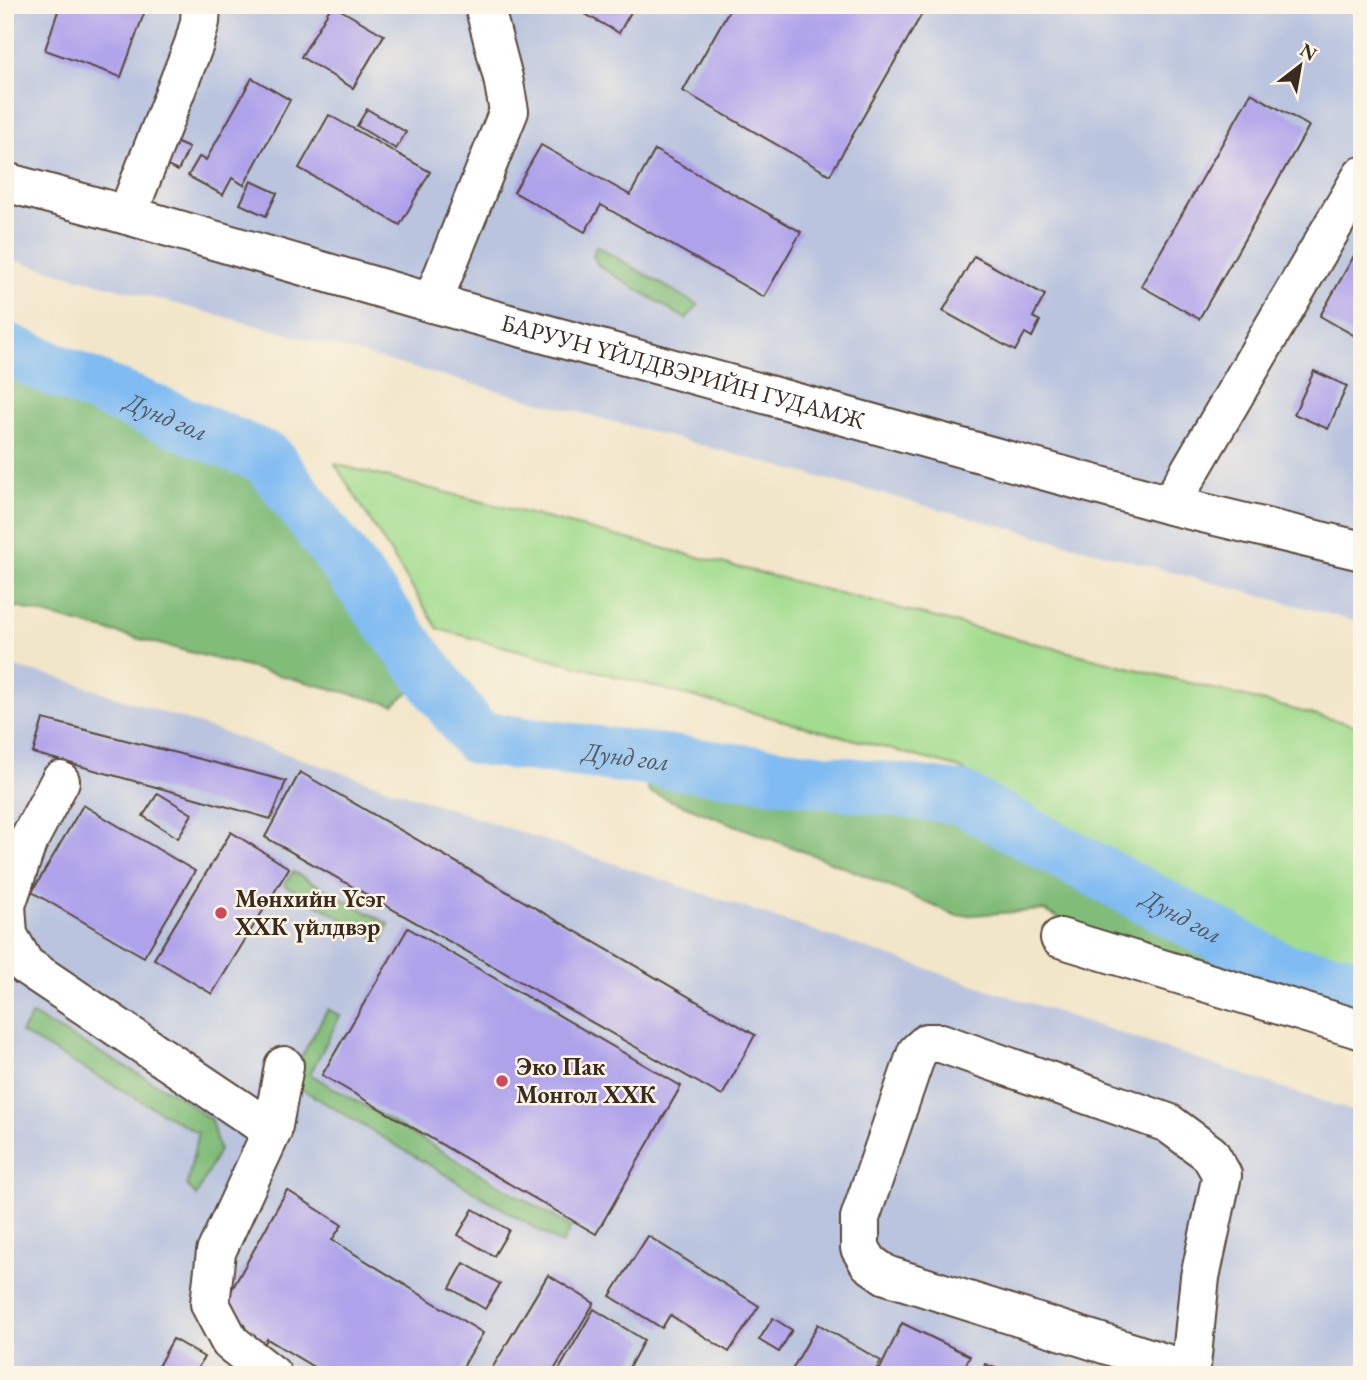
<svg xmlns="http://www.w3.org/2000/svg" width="1367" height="1380" viewBox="0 0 1367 1380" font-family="'EB Garamond',serif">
	<rect width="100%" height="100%" fill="#fcf5e5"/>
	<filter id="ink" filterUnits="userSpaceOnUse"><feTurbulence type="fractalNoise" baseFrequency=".0143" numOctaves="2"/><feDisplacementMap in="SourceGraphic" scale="14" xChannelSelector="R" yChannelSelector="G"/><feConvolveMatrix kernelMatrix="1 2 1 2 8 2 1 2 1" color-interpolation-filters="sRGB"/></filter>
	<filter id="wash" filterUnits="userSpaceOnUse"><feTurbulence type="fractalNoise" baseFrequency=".00686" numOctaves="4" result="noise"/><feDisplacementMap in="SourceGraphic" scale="28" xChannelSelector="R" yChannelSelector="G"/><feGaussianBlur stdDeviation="1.57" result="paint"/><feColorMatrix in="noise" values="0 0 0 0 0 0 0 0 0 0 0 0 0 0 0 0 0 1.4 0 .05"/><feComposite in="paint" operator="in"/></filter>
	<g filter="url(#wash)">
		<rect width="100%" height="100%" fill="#f2e6c9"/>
		<g fill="#bac4de">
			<polygon points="5,5 1362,5 1362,623 5,258"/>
			<polygon points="5,665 54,676 1352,1111 1362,1113 1362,1375 5,1375"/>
		</g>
		<polygon fill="#a2dc8e" stroke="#6e8356" stroke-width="2" points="335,464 1362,727 1362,973 1314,966 957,767 438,629"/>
		<g fill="#81bc79" stroke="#5e734c" stroke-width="2">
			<polygon points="596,246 698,305 686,319 599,266 593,256"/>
			<polygon points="5,364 264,473 413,688 394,705 5,604"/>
			<polygon points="635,733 956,805 1268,974 1362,991 1362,1035 1247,1011 1043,910 957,916 854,871 649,792"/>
			<polygon points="293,872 389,924 382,942 284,885"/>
			<polygon points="328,1009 340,1016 310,1074 571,1227 562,1244 288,1081"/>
			<polygon points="32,1015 180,1097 211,1120 219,1150 196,1196 187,1185 198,1133 21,1033"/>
		</g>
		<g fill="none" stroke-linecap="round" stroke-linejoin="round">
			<path stroke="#80bbf2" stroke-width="54" id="s1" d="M 5,349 L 268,459 L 477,738 L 961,798 L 1285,971 L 1362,984"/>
		</g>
		<g id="blocks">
			<g fill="#aea2eb">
				<polygon points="5,5 16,5 5,32"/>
				<polygon points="60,5 147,5 121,77 45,50"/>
				<polygon points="332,5 384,35 353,88 301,57"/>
				<polygon points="569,5 635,5 619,33"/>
				<polygon points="732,5 927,5 830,175 683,91"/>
				<polygon points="252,78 290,100 244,185 232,178 223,195 188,176 199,157 206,160"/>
				<polygon points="1251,93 1309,126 1199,319 1141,286"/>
				<polygon points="367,109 406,132 396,149 357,126"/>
				<polygon points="329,115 430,172 400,225 299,168"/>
				<polygon points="162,136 189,148 178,171 152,159"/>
				<polygon points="541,145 630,195 655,150 801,232 764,297 601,205 585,232 514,192"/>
				<polygon points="251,181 277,193 266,216 240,204"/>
				<polygon points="1355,254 1362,258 1362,340 1320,316"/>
				<polygon points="974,256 1045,295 1033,317 1040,321 1032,337 1025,333 1015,351 943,311"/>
				<polygon points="1314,371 1347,386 1328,429 1294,414"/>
				<polygon points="43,719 286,781 271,819 33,753"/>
				<polygon points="300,772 755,1035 722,1096 265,837"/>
				<polygon points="158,793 192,814 178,838 143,816"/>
				<polygon points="83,805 195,871 144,957 32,892"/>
				<polygon points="231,832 289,868 212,994 154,959"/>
				<polygon points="408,928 681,1086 596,1234 322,1075"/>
				<polygon points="287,1190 342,1225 332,1240 483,1333 458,1375 327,1375 267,1339 258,1357 244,1325 220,1311"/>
				<polygon points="473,1209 509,1230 494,1256 458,1235"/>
				<polygon points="648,1236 759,1306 729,1352 670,1315 662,1328 610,1296"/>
				<polygon points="464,1263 500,1284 485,1309 450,1288"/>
				<polygon points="548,1275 594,1303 551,1375 488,1375"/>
				<polygon points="594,1309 644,1340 625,1375 556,1375"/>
				<polygon points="773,1318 792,1330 779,1352 759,1340"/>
				<polygon points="902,1323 970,1356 961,1375 877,1375"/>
				<polygon points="818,1324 881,1361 873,1375 789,1375"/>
				<polygon points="173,1339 204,1357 194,1375 164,1375 156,1370"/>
				<polygon points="985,1364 1012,1375 981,1375"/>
			</g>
		</g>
	</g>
	<g filter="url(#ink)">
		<use href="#blocks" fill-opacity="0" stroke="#564638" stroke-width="2"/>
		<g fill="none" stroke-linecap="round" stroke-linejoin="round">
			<defs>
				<g id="minor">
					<path id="s2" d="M 5,182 L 127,215 L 432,303 L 1170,505 L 1362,551"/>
					<polyline points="127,215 194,44 200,22 201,5"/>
					<polyline points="432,303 509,111 503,78 484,5"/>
					<polyline points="1170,505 1362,176"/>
					<polyline points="60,781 27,843 6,905 8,935 25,965 272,1131"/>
					<polyline points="1060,938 1362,1030"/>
					<polyline points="272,1375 230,1342 210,1304 216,1252 272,1131 284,1066"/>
					<polyline points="1190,1375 1200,1277 1222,1175 1210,1154 1168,1123 941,1043 927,1043 917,1052 860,1218 860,1248 869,1263 886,1275 1190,1371"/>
				</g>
			</defs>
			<use href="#minor" stroke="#564638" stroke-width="42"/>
			<use href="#minor" stroke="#fff" stroke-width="38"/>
		</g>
	</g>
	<g fill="#d1495b" stroke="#fcf5e5" stroke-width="2.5">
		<circle cx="221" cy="913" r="7"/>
		<circle cx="502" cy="1081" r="7"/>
	</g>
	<g text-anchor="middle" stroke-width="5" stroke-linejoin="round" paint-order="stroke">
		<g font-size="24" fill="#3b2a1e" stroke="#fcf5e5">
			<text dy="8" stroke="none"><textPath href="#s2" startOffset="704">БАРУУН ҮЙЛДВЭРИЙН ГУДАМЖ</textPath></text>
		</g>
		<g font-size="24" font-weight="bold" fill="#3b2a1e" stroke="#fcf5e5" text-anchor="start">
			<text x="235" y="907">Мөнхийн Үсэг<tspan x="235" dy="28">ХХК үйлдвэр</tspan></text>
			<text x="516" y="1075">Эко Пак<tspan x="516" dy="28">Монгол ХХК</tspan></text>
		</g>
		<g font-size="26" font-style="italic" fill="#50565e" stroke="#fcf5e5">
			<text dy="9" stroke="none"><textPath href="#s1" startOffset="175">Дунд гол</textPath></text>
			<text dy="9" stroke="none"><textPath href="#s1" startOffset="784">Дунд гол</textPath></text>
			<text dy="9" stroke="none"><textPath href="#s1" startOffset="1372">Дунд гол</textPath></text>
		</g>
	</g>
	<rect width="1367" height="1380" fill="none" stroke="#fcf5e5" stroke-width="28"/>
	<g transform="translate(1300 66) rotate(31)" stroke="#fcf5e5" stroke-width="5" paint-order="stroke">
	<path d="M0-5L12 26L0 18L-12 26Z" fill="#3b2a1e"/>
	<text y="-10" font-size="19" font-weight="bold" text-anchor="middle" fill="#3b2a1e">N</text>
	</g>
</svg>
